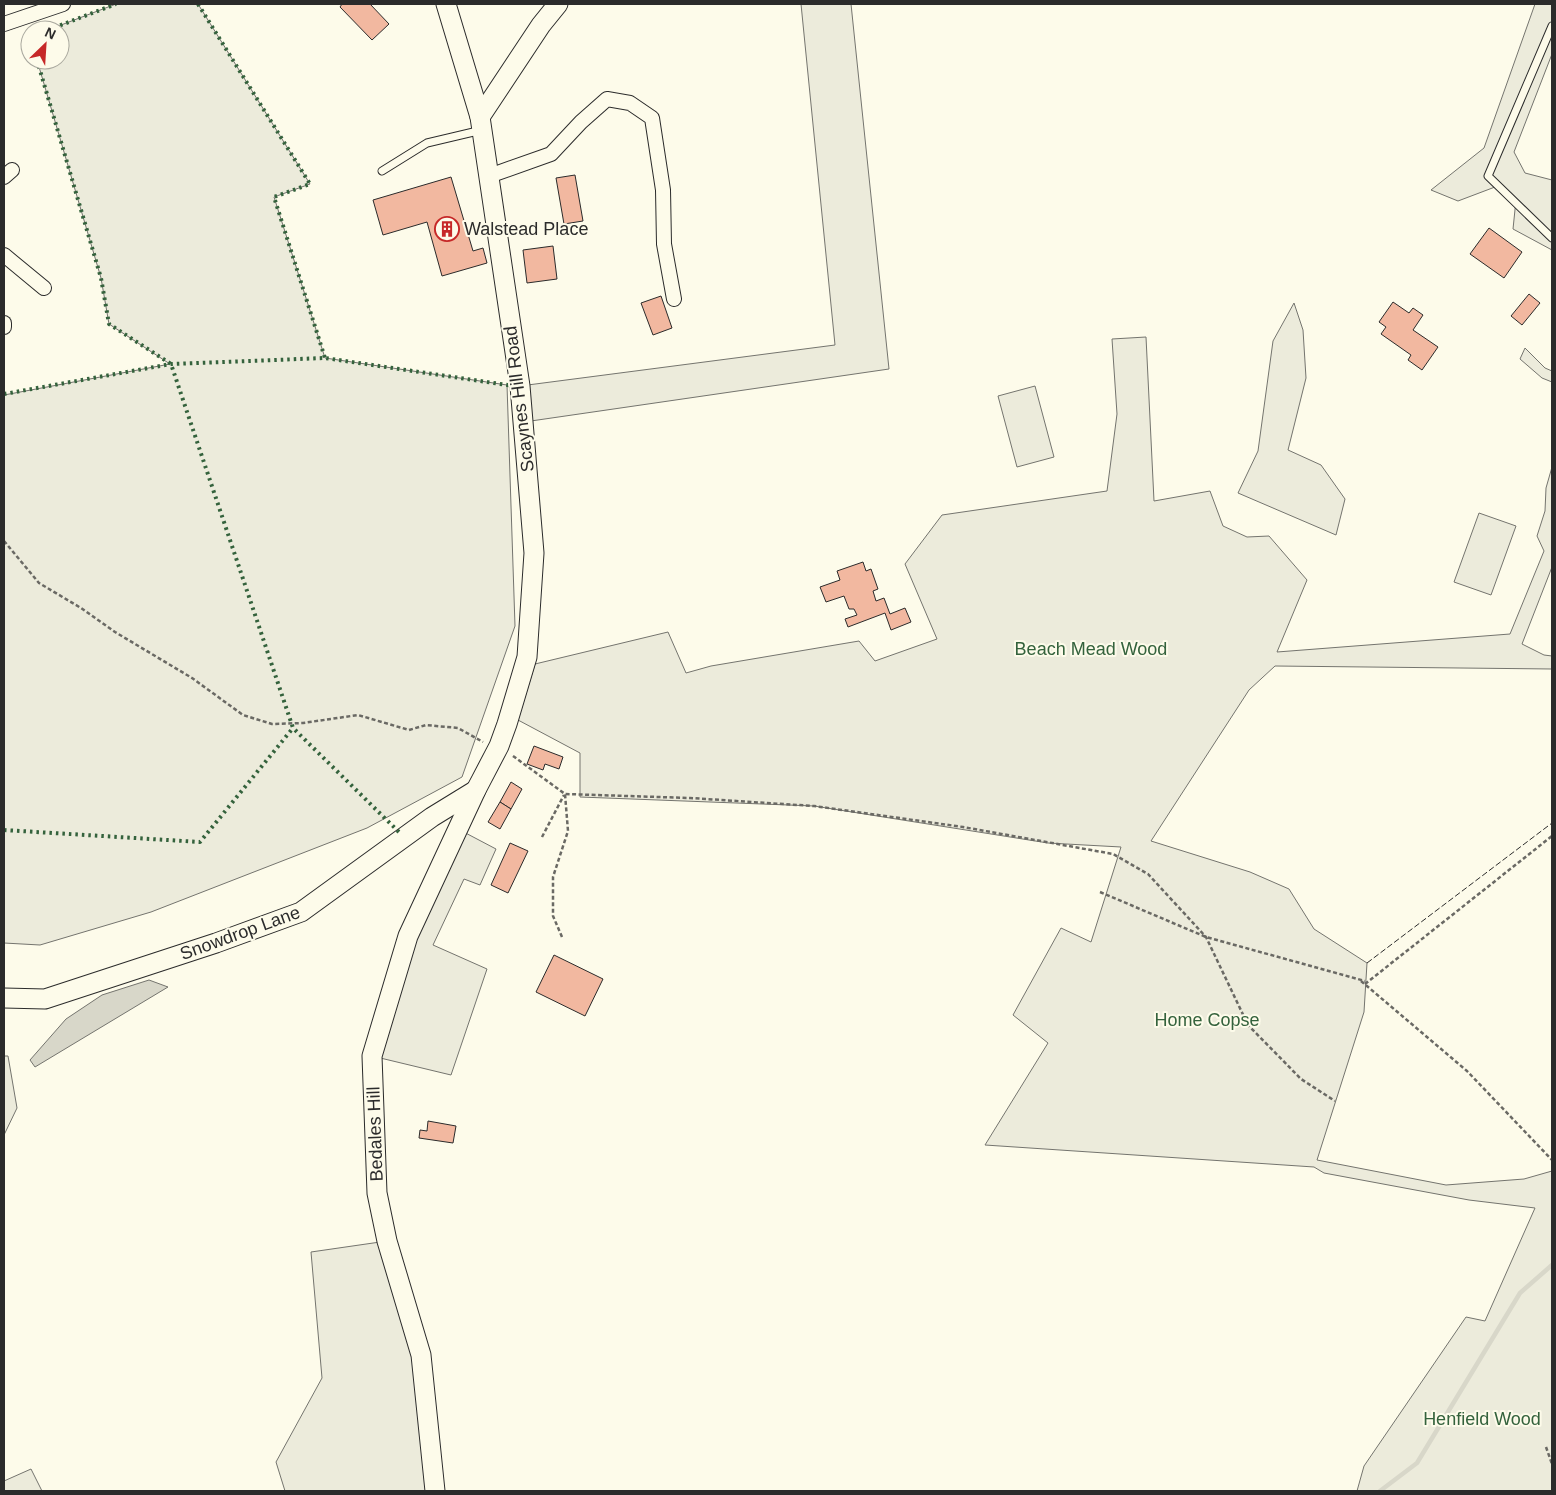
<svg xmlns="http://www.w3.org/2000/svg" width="1556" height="1495" viewBox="0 0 1556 1495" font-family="Helvetica,sans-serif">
	<rect width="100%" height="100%" fill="#fdfbea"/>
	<g fill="#ecebdb" stroke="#74746e">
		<polygon points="116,4 198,4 310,184 274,197 325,358 507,385 515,626 462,777 367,828 151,912 40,945 4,943 4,395 170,364 109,324 101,278 37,60 60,60 60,30 48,30"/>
		<polygon points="801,4 851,4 889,369 524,422 520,386 835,345"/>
		<polygon points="1535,4 1552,4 1552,54 1514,152 1525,173 1552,180 1552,250 1513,229 1516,200 1495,187 1458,201 1431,190 1484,148"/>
		<polygon points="1294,303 1303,330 1306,378 1288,450 1321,465 1345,499 1336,535 1238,493 1258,451 1273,341"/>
		<polygon points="1146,337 1154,501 1210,491 1223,526 1247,537 1269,536 1307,580 1277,652 1510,634 1544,551 1537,536 1545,511 1546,488 1552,467 1552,567 1522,644 1544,655 1552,656 1552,669 1275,666 1249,690 1151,841 1250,872 1289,889 1314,929 1367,963 1364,1012 1317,1160 1446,1185 1524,1179 1552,1171 1552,1491 1357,1491 1364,1466 1466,1317 1485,1321 1535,1208 1469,1200 1324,1173 1314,1167 985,1145 1048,1043 1013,1015 1061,928 1091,942 1121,847 1048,843 814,806 580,797 580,753 518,720 535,664 668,632 686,673 711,666 859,641 875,661 937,639 905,564 942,515 1107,491 1117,414 1112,339"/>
		<polygon points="1525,348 1545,368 1552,371 1552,382 1542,378 1520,359"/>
		<polygon points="1035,386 1054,457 1017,467 998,396"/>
		<polygon points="1479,513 1516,526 1491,595 1454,582"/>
		<polygon points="458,829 496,849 480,885 464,879 433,945 487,969 451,1075 372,1056"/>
		<polygon points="4,1056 8,1056 17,1108 4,1135"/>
		<polygon points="387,1241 421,1355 435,1491 285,1491 276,1462 322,1378 311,1252"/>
		<polygon points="31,1469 42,1491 4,1491 4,1481"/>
	</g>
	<polygon fill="#d8d7c9" stroke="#74746e" points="149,980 168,987 35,1067 30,1060 66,1019 102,995"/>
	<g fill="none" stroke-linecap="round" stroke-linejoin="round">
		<polyline stroke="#d8d7c9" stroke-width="4.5" points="1380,1491 1417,1463 1520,1293 1552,1265"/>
	</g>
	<g fill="#f2b8a0" stroke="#2b2b2b">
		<polygon points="342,4 370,4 389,24 372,40 340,7"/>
		<polygon points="575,175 583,221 564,224 556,178"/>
		<polygon points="451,177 473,251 483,248 487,263 442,276 427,222 383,235 373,200"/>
		<polygon points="1489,228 1522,252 1504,278 1470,254"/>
		<polygon points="553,246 557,279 527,283 523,250"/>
		<polygon points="1529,294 1540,303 1522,325 1511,316"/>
		<polygon points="661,296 672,328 653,335 641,303"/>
		<polygon points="1393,302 1409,313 1413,308 1423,315 1413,330 1438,347 1422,370 1408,360 1411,355 1381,334 1386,327 1379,322"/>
		<polygon points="863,562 866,571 871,569 878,589 873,591 876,601 884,598 890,614 905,608 911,622 891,630 885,613 848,627 845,619 857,615 854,609 849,609 844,596 826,602 820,587 840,580 837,571"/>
		<polygon points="534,746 563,757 559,769 545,764 543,770 527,764"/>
		<polygon points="511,782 522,789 511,809 500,802"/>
		<polygon points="500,802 511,809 500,829 488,822"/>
		<polygon points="510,843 528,851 508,893 491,885"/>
		<polygon points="554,955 603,979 585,1016 536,992"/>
		<polygon points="428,1121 456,1126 453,1143 419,1138 420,1130 427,1131"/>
	</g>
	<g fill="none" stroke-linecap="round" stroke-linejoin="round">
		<defs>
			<g id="lane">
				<polyline points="1552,26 1488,176 1552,238"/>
				<polyline points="382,171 427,143 482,130"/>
			</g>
			<g id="street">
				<polyline points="4,24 63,4"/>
				<polyline points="489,176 551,154 581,122 607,99 630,103 652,118 663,190 664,244 674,299"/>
				<polyline points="4,177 12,170"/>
				<polyline points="4,255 44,288"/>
				<polyline points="4,323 4,327"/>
			</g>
			<g id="secondary">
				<polyline points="480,117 541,25 558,4"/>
				<polyline points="4,998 45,999 216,943 301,912 432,817 476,790"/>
				<polyline points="435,1491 421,1355 387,1241 377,1193 372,1056 408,936 476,790 499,746 507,724 527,657 534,553 520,386 480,117 446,4"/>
			</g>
		</defs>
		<use href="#lane" stroke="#2b2b2b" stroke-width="9"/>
		<use href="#street" stroke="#2b2b2b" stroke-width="16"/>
		<use href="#secondary" stroke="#2b2b2b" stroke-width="21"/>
		<g stroke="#6a6964" stroke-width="2.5" stroke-dasharray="4 2.5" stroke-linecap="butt">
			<polyline points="4,541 39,583 81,608 115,632 192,678 243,715 272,724 303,723 358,715 409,730 426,725 458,728 483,742"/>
			<polyline points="513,756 565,794 690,798 814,806 963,827 1113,854 1148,874 1206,937 1248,1025 1301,1079 1335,1101"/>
			<polyline points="542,837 564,795"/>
			<polyline points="1100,892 1206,937 1365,981"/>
			<polyline points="562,937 553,916 553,877 568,831 565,794"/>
			<polyline points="1361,981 1467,1071 1552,1160"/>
			<polyline points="1365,984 1552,836"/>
			<polyline points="1546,1447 1552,1464"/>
		</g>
		<use href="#lane" stroke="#fdfbea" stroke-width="7"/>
		<use href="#street" stroke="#fdfbea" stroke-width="14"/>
		<use href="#secondary" stroke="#fdfbea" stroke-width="19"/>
		<g stroke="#34623c" stroke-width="4" stroke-dasharray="2.5 4" stroke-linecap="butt">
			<polyline points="198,4 310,184 274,197 325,358"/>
			<polyline points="48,30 116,4"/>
			<polyline points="37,60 101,278 109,324 171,364 293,728 401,834"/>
			<polyline points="4,394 171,364 325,358 514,386"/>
			<polyline points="4,830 200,842 293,728"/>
		</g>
		<polyline stroke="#2b2b2b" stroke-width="1" stroke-dasharray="6 2.5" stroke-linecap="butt" points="1367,963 1552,823"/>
	</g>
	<defs>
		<symbol id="building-ring" viewBox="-11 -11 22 22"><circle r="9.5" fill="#fdfbea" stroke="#c62828" stroke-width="1.5"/><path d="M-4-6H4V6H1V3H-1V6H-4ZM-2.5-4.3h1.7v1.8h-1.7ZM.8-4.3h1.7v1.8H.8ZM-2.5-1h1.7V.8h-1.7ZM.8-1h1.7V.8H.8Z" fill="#c62828"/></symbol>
	</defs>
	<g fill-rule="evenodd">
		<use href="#building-ring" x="433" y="215" width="28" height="28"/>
	</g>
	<g text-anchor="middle" stroke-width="4" stroke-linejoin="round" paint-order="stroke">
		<g font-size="18" fill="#2b2b2b" stroke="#fdfbea" text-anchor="start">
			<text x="464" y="235">Walstead Place</text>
		</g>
		<g font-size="18" fill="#2b2b2b" stroke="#fdfbea">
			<text transform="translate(519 399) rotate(-97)" y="6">Scaynes Hill Road</text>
			<text transform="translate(240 933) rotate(-20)" y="6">Snowdrop Lane</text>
			<text transform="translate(375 1134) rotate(-92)" y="6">Bedales Hill</text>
		</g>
		<g font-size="18" fill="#34623c" stroke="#fdfbea">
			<text x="1091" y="655">Beach Mead Wood</text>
			<text x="1207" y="1026">Home Copse</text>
			<text x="1482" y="1425">Henfield Wood</text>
		</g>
	</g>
	<rect width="1556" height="1495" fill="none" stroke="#2b2b2b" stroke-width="10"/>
	<g transform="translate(45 45) rotate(25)"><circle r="24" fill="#fdfbea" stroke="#a9a89e"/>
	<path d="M0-4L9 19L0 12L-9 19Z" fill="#c62828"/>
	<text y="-8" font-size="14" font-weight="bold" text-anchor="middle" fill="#2b2b2b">N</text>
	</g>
</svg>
